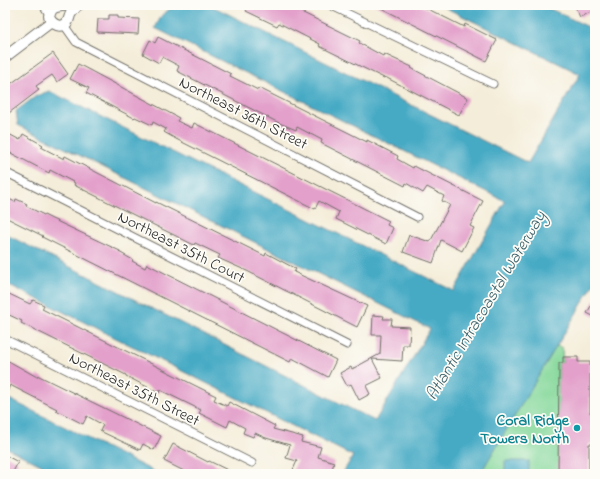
<svg xmlns="http://www.w3.org/2000/svg" width="600" height="479" viewBox="0 0 600 479" font-family="'Indie Flower',sans-serif">
	<rect width="100%" height="100%" fill="#fdfcf7"/>
	<filter id="ink" filterUnits="userSpaceOnUse"><feTurbulence type="fractalNoise" baseFrequency=".025" numOctaves="2"/><feDisplacementMap in="SourceGraphic" scale="8" xChannelSelector="R" yChannelSelector="G"/><feConvolveMatrix kernelMatrix="1 2 1 2 8 2 1 2 1" color-interpolation-filters="sRGB"/></filter>
	<filter id="wash" filterUnits="userSpaceOnUse"><feTurbulence type="fractalNoise" baseFrequency=".012" numOctaves="4" result="noise"/><feDisplacementMap in="SourceGraphic" scale="16" xChannelSelector="R" yChannelSelector="G"/><feGaussianBlur stdDeviation="0.9" result="paint"/><feColorMatrix in="noise" values="0 0 0 0 0 0 0 0 0 0 0 0 0 0 0 0 0 1.4 0 .05"/><feComposite in="paint" operator="in"/></filter>
	<g filter="url(#wash)">
		<rect width="100%" height="100%" fill="#f4edd9"/>
		<polygon fill="#82d799" stroke="#568162" points="556,345 562,348 563,363 559,363 559,474 480,474"/>
		<g fill="#46aac5" stroke="#386a78">
			<polygon points="175,5 210,5 528,163 580,74 440,5 542,5 595,30 595,282 480,474 342,474 353,456 5,283 5,234 375,421 430,329 18,125 16,111 36,96 49,91 454,291 505,201 155,28 162,15"/>
			<polygon points="5,397 159,474 59,474 5,447"/>
			<rect x="505" y="461" width="24" height="13"/>
		</g>
		<g id="blocks">
			<g fill="#e3a0cb">
				<polygon points="249,5 287,5 360,41 359,43 383,56 384,54 412,67 411,68 468,98 459,115 385,77 384,78 319,46 320,44 279,23 277,26 246,11"/>
				<polygon points="375,5 420,5 464,27 465,24 497,40 486,61"/>
				<polygon points="574,5 595,5 595,10 580,17"/>
				<polygon points="109,15 118,15 118,18 139,19 138,34 97,32 98,19 109,19"/>
				<polygon points="158,37 231,74 230,76 258,90 259,88 367,142 367,140 398,156 397,159 413,168 414,166 483,201 470,226 474,228 462,251 441,240 433,263 403,252 409,235 430,242 450,205 442,201 444,196 427,187 423,193 406,183 405,186 321,143 322,140 297,127 296,130 277,122 177,71 179,66 162,57 159,63 143,54 150,40 155,43"/>
				<polygon points="53,53 68,74 57,82 52,75 36,86 39,90 5,116 5,88"/>
				<polygon points="78,64 179,118 177,121 192,128 194,123 389,221 387,225 393,228 386,244 336,219 339,212 319,201 315,209 176,139 164,132 166,129 153,122 152,125 135,117 134,118 86,93 89,88 70,79"/>
				<polygon points="5,132 20,140 23,134 43,145 41,147 64,159 65,156 156,203 156,202 265,256 266,253 296,269 294,272 367,306 357,327 247,271 218,258 220,255 195,243 194,245 74,185 75,183 50,170 49,173 5,150"/>
				<polygon points="5,197 15,202 16,199 27,204 26,206 52,219 120,251 119,252 133,260 132,261 145,268 147,264 336,360 328,377 292,358 290,362 42,237 43,236 5,217"/>
				<polygon points="5,292 30,304 33,300 44,305 42,309 216,396 214,400 227,406 229,402 275,426 273,429 303,437 301,442 321,447 318,457 334,462 331,474 291,474 297,461 286,458 290,445 266,438 255,433 253,437 243,433 245,428 230,420 227,427 199,413 201,410 160,390 159,393 126,376 126,375 21,323 22,321 5,313"/>
				<polygon points="595,299 595,317 587,313"/>
				<polygon points="373,315 384,316 383,319 392,319 391,326 410,327 409,345 403,345 402,361 372,359 382,378 366,386 370,394 359,400 351,384 347,386 340,373 351,367 352,369 380,354 381,335 372,335"/>
				<polygon points="563,357 578,357 578,362 590,362 590,413 595,413 595,444 589,444 589,474 558,474 559,363 563,363"/>
				<polygon points="5,359 37,377 37,375 161,436 154,450 143,444 140,450 100,431 103,425 87,416 83,424 56,410 57,409 10,385 5,397"/>
				<polygon points="173,444 208,462 209,461 236,474 190,474 164,461"/>
				<polygon points="5,455 18,462 12,474 5,474"/>
			</g>
		</g>
	</g>
	<g filter="url(#ink)">
		<use href="#blocks" fill-opacity="0" stroke="#716f68" stroke-width="1"/>
		<g fill="none" stroke-linecap="round" stroke-linejoin="round">
			<defs>
				<g id="street">
					<polyline points="43,5 49,14"/>
					<polyline points="330,5 493,84"/>
					<polyline points="64,25 76,42 417,217"/>
					<polyline points="5,172 347,345"/>
					<polyline points="5,339 252,463"/>
				</g>
				<g id="secondary">
					<path d="M 69,5 C 63,7 58,5 52,9 L 49,16 C 51,25 63,30 68,21 C 70,17 69,15 72,12 C 74,9 76,9 78,5"/>
					<polyline points="5,57 51,22"/>
				</g>
			</defs>
			<use href="#street" stroke="#716f68" stroke-width="9"/>
			<use href="#secondary" stroke="#716f68" stroke-width="12"/>
			<use href="#street" stroke="#fff" stroke-width="7"/>
			<use href="#secondary" stroke="#fff" stroke-width="10"/>
		</g>
	</g>
	<circle fill="#0f9aa8" stroke="#fdfcf7" stroke-width="1.5" cx="577" cy="428" r="4"/>
	<g text-anchor="middle" stroke-width="3.5" stroke-linejoin="round" paint-order="stroke">
		<g font-size="16" fill="#2b2b2b" stroke="#fdfcf7">
			<text transform="translate(244 112) rotate(27)" y="6">Northeast 36th Street</text>
			<text transform="translate(182 246) rotate(27)" y="6">Northeast 35th Court</text>
			<text transform="translate(135 388) rotate(27)" y="6">Northeast 35th Street</text>
		</g>
		<g font-size="16" font-weight="bold" fill="#0d838f" stroke="#fdfcf7" text-anchor="end">
			<text x="569" y="425">Coral Ridge<tspan x="569" dy="18">Towers North</tspan></text>
		</g>
		<g font-size="17" font-style="italic" fill="#365e69" stroke="#fdfcf7">
			<text transform="translate(485 305) rotate(-59)" y="6">Atlantic Intracoastal Waterway</text>
		</g>
	</g>
	<rect width="600" height="479" fill="none" stroke="#fdfcf7" stroke-width="20"/>
</svg>
